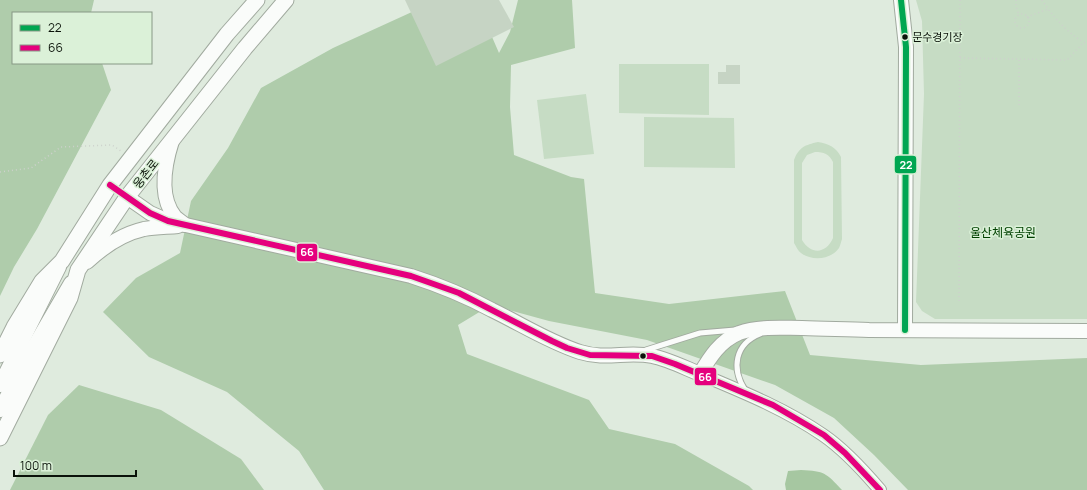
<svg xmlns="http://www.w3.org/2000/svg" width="1087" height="490" viewBox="0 0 1087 490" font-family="Manrope,'Noto Sans KR',sans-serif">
	<rect width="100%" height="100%" fill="#dfebde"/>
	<g fill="#c6dcc4" fill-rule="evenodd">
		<polygon points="916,0 1087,0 1087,319 935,319 922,311 916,302 924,94 922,21"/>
		<polygon points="619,64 709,64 709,115 619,113"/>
		<polygon points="586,94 594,154 544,159 537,100"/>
		<polygon points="644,117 734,118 735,168 644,167"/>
		<path d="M 818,142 C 829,144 836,147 841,157 L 842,239 C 841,242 840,246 839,248 C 831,260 811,261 801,253 C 798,251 796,246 794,243 L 794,160 C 799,147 805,145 818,142 ZM 815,152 C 824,152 829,154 833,162 L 833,238 C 826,254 811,255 802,240 L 802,163 L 807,155 Z"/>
	</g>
	<g fill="#afccab">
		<polygon points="0,0 94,0 91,13 13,13 13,63 102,63 111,90 37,229 14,267 0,296"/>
		<polygon points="448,0 476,0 499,53 510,32 518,0 572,0 575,48 511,65 510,107 514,155 571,177 584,179 595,293 669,304 785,291 810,355 921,365 1087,358 1087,490 908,490 874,455 834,418 775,385 647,340 549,321 491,305 458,325 467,354 589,400 609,429 675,444 749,486 753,490 324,490 299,451 227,392 149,357 103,312 136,278 180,253 191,201 228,148 261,88 333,48 436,1"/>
		<polygon points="79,385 161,410 241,459 264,490 10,490 48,415"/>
	</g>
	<path fill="#a6c7a1" d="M 801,470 C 825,471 826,473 842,490 L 786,490 L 785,484 L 788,471 Z"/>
	<g fill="#c6d4c4">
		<polygon points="405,0 499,0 514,27 436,66"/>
		<polygon points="726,65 740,65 740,84 718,84 718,72 726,72"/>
	</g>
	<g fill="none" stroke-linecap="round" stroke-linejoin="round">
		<defs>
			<g id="service">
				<polyline points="646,350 700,333 735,330"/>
				<path d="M 745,390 C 731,368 735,344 760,334"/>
			</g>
			<path id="tertiary" d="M 700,374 C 743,392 785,409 823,435 C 845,450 863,470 880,490"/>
			<g id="secondary">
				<polyline points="901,0 906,47 905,330"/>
				<path d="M 172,141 C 165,163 158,196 175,217 C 178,220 182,222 185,225"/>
				<path d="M 127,197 L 150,213 L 168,221 L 411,276 C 439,285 466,296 492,310 C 521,324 549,342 580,352 C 605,360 628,351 652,356 C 668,359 685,368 700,374 C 710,357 720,341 739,333 C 759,326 781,328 802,328 C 824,329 847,329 869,330 C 941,331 1014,331 1087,331"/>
				<path d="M 87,262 C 103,247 122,234 144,229 C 155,227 167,227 178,226"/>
				<polyline points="0,385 59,267"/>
				<polyline points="0,410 25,362 71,283"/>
			</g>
			<g id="primary">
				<polyline points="0,355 14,327 42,281 62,261 110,185 227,34 257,0"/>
				<polyline points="0,438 70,298 78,270 127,197 245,48 286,0"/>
			</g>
		</defs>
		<use href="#service" stroke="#a1aa9f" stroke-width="7"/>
		<use href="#tertiary" stroke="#a1aa9f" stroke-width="14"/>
		<use href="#secondary" stroke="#a1aa9f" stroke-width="16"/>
		<use href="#primary" stroke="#a1aa9f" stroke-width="17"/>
		<g stroke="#cdd1cc" stroke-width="1.5" stroke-dasharray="1 3" stroke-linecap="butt">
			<polyline points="1016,0 1016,6 1019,15"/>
			<path d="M 1042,0 C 1053,17 1068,34 1087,44"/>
			<circle cx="1022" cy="21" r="7"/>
			<polyline points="1027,17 1048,9"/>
			<polyline points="960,58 1067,60 1084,42"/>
			<polyline points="1019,105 1019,59"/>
			<polyline points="0,172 31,168 61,147 112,145 121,151"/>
			<polyline points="959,301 960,0"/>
		</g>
		<use href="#service" stroke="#fafcfa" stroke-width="5"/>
		<use href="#tertiary" stroke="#fafcfa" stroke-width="12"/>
		<use href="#secondary" stroke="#fafcfa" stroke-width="14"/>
		<use href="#primary" stroke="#fafcfa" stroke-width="15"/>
		<defs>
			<polyline id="bus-1" points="901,0 906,47 905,330"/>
			<polyline id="bus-2" points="110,185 150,213 168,221 411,276 459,293 552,341 567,348 590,355 652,356 675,364 773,405 824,435 845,453 880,490"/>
		</defs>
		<use href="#bus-1" stroke="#dbf1d8" stroke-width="9"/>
		<use href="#bus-2" stroke="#dbf1d8" stroke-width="9"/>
		<use href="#bus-1" stroke="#00a651" stroke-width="6"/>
		<use href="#bus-2" stroke="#e5007d" stroke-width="6"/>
	</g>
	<g fill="#0a1209" stroke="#dbf1d8" stroke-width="1.5">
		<circle cx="905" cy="37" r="3.5"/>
		<circle cx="643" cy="356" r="3.5"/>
	</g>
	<g text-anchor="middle" stroke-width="3" stroke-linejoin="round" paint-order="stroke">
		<g font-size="11" fill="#0a1209" stroke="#dbf1d8" text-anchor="start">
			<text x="912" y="41">문수경기장</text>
		</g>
		<g font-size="12" fill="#0a1209" stroke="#dbf1d8">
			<text transform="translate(146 174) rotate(-52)" y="4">웅촌로</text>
		</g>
		<g font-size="12" fill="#004100" stroke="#dbf1d8">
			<text x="1003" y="237">울산체육공원</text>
		</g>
	</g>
	<g stroke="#dbf1d8" stroke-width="1.5">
		<rect x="894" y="155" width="23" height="19" rx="4" fill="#00a651"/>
		<rect x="296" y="243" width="22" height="19" rx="4" fill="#e5007d"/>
		<rect x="694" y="367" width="23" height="19" rx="4" fill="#e5007d"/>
	</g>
	<g font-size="11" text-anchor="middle" font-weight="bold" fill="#fff">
		<text x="906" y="169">22</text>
		<text x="307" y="256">66</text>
		<text x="705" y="381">66</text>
	</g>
	<rect x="12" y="12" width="140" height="52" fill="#dbf1d8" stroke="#879885"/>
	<rect x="20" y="25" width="20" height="6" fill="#00a651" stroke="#879885"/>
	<text x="48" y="32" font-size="12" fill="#0a1209">22</text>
	<rect x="20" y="45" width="20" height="6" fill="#e5007d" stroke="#879885"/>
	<text x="48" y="52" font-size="12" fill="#0a1209">66</text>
	<path d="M14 470v6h122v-6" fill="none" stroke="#0a1209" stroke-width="2"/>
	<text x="20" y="470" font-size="12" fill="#0a1209" stroke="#dbf1d8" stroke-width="3" paint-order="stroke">100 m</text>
</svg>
